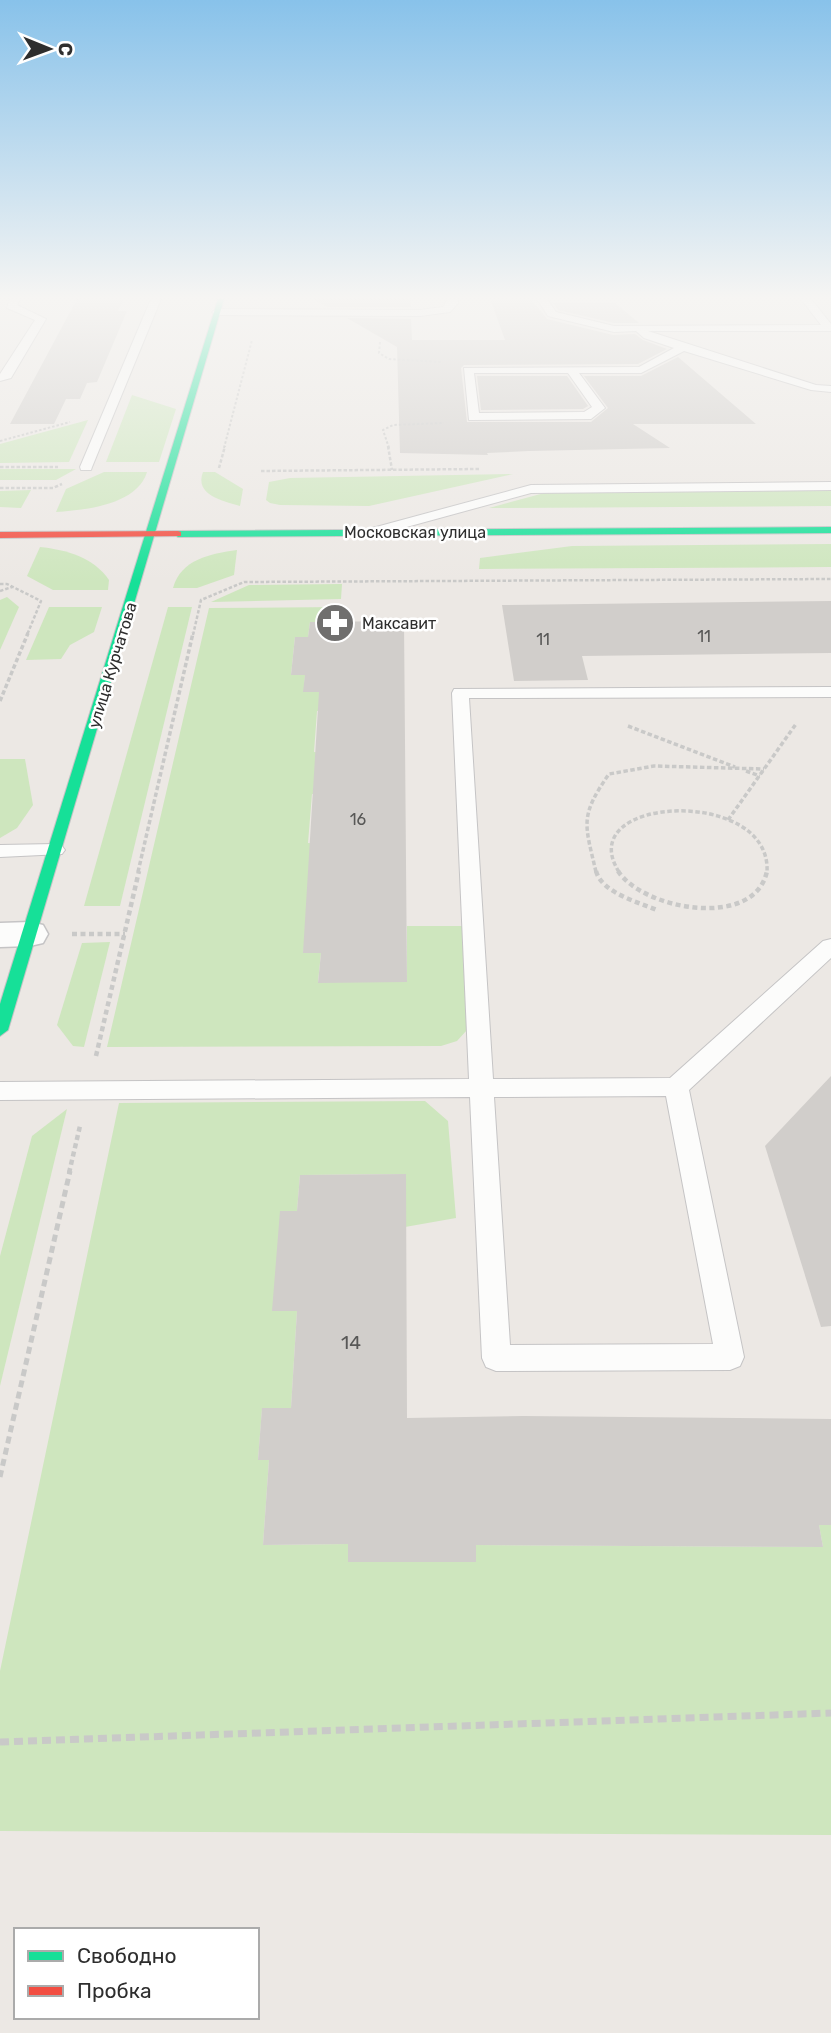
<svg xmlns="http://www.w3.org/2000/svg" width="831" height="2033" viewBox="0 0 831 2033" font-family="Rubik,sans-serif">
	<rect width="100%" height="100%" fill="#ece8e4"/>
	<g fill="#cee6be">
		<polygon points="132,395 176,409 159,462 106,462"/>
		<polygon points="88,420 69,462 0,463 0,444"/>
		<polygon points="0,469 76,469 56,480 0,480"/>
		<path d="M 104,472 L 147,472 C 137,505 85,510 56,512 L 66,489 Z"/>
		<path d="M 203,472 L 215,472 L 243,489 L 240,506 C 223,501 194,495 203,472 Z"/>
		<polygon points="513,474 369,506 280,505 270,503 266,500 269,482 290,478"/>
		<polygon points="31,490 21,508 0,507 0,491"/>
		<polygon points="831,490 831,506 489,508 548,492"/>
		<polygon points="831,544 831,567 479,569 480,558 572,546"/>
		<path d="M 40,547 C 67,550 93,557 109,580 L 108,590 L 53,590 L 27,576 Z"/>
		<path d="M 237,550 L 234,575 L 197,588 L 173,588 C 181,559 210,554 237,550 Z"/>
		<polygon points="342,584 341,599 211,602 249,585"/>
		<polygon points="7,597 19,607 0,650 0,600"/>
		<polygon points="49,607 102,607 94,632 70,645 61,659 26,660"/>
		<polygon points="168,607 192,607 120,906 84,906"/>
		<polygon points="341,607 339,622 310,622 308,637 295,637 291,675 305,675 304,691 334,692 333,710 317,711 314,752 330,753 329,793 312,794 308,843 325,844 303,953 321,953 318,982 407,982 407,926 464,926 467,1030 457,1041 441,1046 107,1047 209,608"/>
		<polygon points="0,759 25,759 33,805 17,828 0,838"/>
		<polygon points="110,942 84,1047 73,1046 57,1025 82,943"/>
		<polygon points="425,1101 448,1121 456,1218 405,1227 405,1174 300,1175 297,1211 280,1211 297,1311 291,1408 262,1409 258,1460 269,1460 263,1545 348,1544 349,1562 476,1562 476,1545 823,1547 819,1525 831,1525 831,1835 0,1831 0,1671 119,1103"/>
		<polygon points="67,1109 0,1386 0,1256 32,1136"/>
	</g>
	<g fill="#d1cecb">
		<polygon points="77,299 123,300 118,311 127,311 97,382 87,383 80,399 66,399 54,424 10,424"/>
		<polygon points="313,299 410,299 411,307 327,307"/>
		<polygon points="532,300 547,319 613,335 635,334 643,340 667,349 638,364 464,365 461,368 467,422 591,422 608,408 584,376 641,376 678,357 756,424 633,424 670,448 529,451 487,453 488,455 400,453 397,347 347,318 411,319 412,340 505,340 491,301"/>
		<polygon points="553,303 615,303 639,323 614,323 558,310"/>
		<polygon points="477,376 567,376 588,406 583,409 481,410"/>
		<polygon points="831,601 831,653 582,656 588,680 514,681 502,605"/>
		<polygon points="404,621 407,982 318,983 321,953 303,953 319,692 303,692 305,675 291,675 295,637 308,637 310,622"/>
		<polygon points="831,1076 831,1326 821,1327 765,1146"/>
		<polygon points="406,1174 407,1418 523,1416 831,1419 831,1525 819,1525 823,1547 476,1545 476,1562 348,1562 348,1544 263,1545 269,1460 258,1460 262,1408 291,1408 297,1311 272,1311 280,1211 297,1211 300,1175"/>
	</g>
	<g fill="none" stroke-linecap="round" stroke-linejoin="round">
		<defs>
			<g id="lane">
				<polygon points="10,299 20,299 17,305 46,319 11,378 0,381 0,374 35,320 7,308"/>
				<polygon points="151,299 161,299 92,467 91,470 81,470 80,467"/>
				<polygon points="448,299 458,299 458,303 450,312 420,316 217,315 212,312 217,309 420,310 443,307"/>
				<path d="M 537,299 L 547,299 L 556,312 L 614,326 L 821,325 L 801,299 L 811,299 L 831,324 L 831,331 L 648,331 L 816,385 L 831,386 L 831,392 L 811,390 L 684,351 L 641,373 L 579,373 L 605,408 L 591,419 L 469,420 L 464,368 L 639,367 L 674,348 L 644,338 L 636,331 L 614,332 L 548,316 ZM 474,373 L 568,373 L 592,407 L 584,412 L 479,413 Z"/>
				<polygon points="831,482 831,490 531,493 370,537 363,533 365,530 531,485"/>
				<path d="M 831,687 L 831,697 L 469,698 L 493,1079 L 670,1078 L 823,941 L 831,939 L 831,958 L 689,1090 L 744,1357 L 740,1366 L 730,1370 L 496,1371 L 486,1367 L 482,1358 L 470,1097 L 0,1100 L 0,1082 L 469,1079 L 452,693 L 454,689 ZM 666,1096 L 713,1344 L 510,1345 L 494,1097 Z"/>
				<polygon points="55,844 62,846 65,850 62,854 0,857 0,845"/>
			</g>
			<polygon id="street" points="30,922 43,925 48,934 43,943 30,946 0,947 0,923"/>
			<g id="fast">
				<polygon points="218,299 224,299 8,1030 0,1036 0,1004"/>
				<polygon points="831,527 831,533 178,537 173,534 178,531"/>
			</g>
			<polygon id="jam" points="178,531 181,532 181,536 0,538 0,532"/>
		</defs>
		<use href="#lane" stroke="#c5c4c5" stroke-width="2"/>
		<use href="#street" stroke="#c5c4c5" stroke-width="3"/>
		<use href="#fast" stroke="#c5c4c5" stroke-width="2"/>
		<use href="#jam" stroke="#c5c4c5" stroke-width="2"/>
		<g stroke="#c9c9c8" stroke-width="2" stroke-dasharray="2.5 2" stroke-linecap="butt">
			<polyline points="380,342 379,353 389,359 442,362"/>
			<polyline points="0,441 70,422"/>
			<polyline points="224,448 252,340"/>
			<polyline points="389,448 383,430 393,425 444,423"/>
		</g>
		<g stroke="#c9c9c8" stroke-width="2.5" stroke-dasharray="3.5 2" stroke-linecap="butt">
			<polyline points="388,446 392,470"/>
			<polyline points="0,467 58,467"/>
			<polyline points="219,468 225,446"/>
			<polyline points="261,471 480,469"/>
			<polyline points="0,488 53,488 62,484"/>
			<polyline points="0,584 7,584 41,601 27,635"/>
			<polyline points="0,591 12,587"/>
			<polyline points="193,635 201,600 244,582 831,579"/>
		</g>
		<g stroke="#c9c9c8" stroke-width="3.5" stroke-dasharray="4.5 2.5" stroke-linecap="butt">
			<polyline points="0,701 28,633"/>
			<polyline points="628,726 735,767"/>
			<polyline points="746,771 760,776"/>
			<polyline points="728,820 796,724"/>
			<polyline points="138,872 193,633"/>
			<path d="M 596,872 C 585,824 579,817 609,774 L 654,766 L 764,769"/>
			<path d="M 619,872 C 570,795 772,786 767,872"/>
		</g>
		<g stroke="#c9c9c8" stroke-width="4.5" stroke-dasharray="5 3.5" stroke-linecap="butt">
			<path d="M 596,871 C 602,893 638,902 657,910"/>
			<path d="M 618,871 C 643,910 755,930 767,871"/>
			<polyline points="72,934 125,934"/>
			<polyline points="96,1056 139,871"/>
			<polyline points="69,1173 80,1126"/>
		</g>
		<polyline stroke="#c9c9c8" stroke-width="5" stroke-dasharray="7 4.5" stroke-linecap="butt" points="0,1477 70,1171"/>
		<polyline stroke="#c9c9c8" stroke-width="7" stroke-dasharray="9 5" stroke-linecap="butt" points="0,1742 831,1713"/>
		<use href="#lane" fill="#fcfcfb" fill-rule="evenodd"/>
		<use href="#street" fill="#fcfcfb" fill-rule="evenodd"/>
		<use href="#fast" fill="#16e098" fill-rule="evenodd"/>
		<use href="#jam" fill="#f24e42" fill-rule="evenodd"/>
	</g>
	<linearGradient id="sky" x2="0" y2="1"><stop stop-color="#88c2ea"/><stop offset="0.51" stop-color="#f6f5f3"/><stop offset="1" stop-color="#f6f5f3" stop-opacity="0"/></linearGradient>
	<rect width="831" height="583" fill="url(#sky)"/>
	<defs>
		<symbol id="pharmacy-disc" viewBox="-11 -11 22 22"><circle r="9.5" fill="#706f6e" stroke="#fff"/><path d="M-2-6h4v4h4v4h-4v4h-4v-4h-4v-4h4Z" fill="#fff"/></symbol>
	</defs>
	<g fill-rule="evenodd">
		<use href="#pharmacy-disc" x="313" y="601" width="44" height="44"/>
	</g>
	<g text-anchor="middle" stroke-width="5" stroke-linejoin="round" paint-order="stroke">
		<g font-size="16" fill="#2e2e2e" stroke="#fff">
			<text x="415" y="538">Московская улица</text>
			<text transform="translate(112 665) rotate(-73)" y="6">улица Курчатова</text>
		</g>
		<g font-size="16" fill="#2e2e2e" stroke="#fff" text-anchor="start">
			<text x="362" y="629">Максавит</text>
		</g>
		<g font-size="16" fill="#585857">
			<text x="704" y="642">11</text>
			<text x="543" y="645">11</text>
			<text x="358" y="825">16</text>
		</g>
		<g font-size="19" fill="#585857">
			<text x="351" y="1349">14</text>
		</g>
	</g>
	<rect x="14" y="1928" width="245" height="91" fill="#ffffff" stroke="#ababab" stroke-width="2"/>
	<rect x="28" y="1951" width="35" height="10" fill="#16e098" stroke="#ababab" stroke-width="2"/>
	<text x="77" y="1963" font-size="21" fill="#2e2e2e">Свободно</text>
	<rect x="28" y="1986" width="35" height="10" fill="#f24e42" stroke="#ababab" stroke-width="2"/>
	<text x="77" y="1998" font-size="21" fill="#2e2e2e">Пробка</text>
	<g transform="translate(49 49) rotate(91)" stroke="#ffffff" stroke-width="5" paint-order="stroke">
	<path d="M0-5L12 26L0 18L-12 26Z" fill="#2e2e2e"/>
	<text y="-10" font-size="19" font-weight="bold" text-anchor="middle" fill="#2e2e2e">С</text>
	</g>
</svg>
